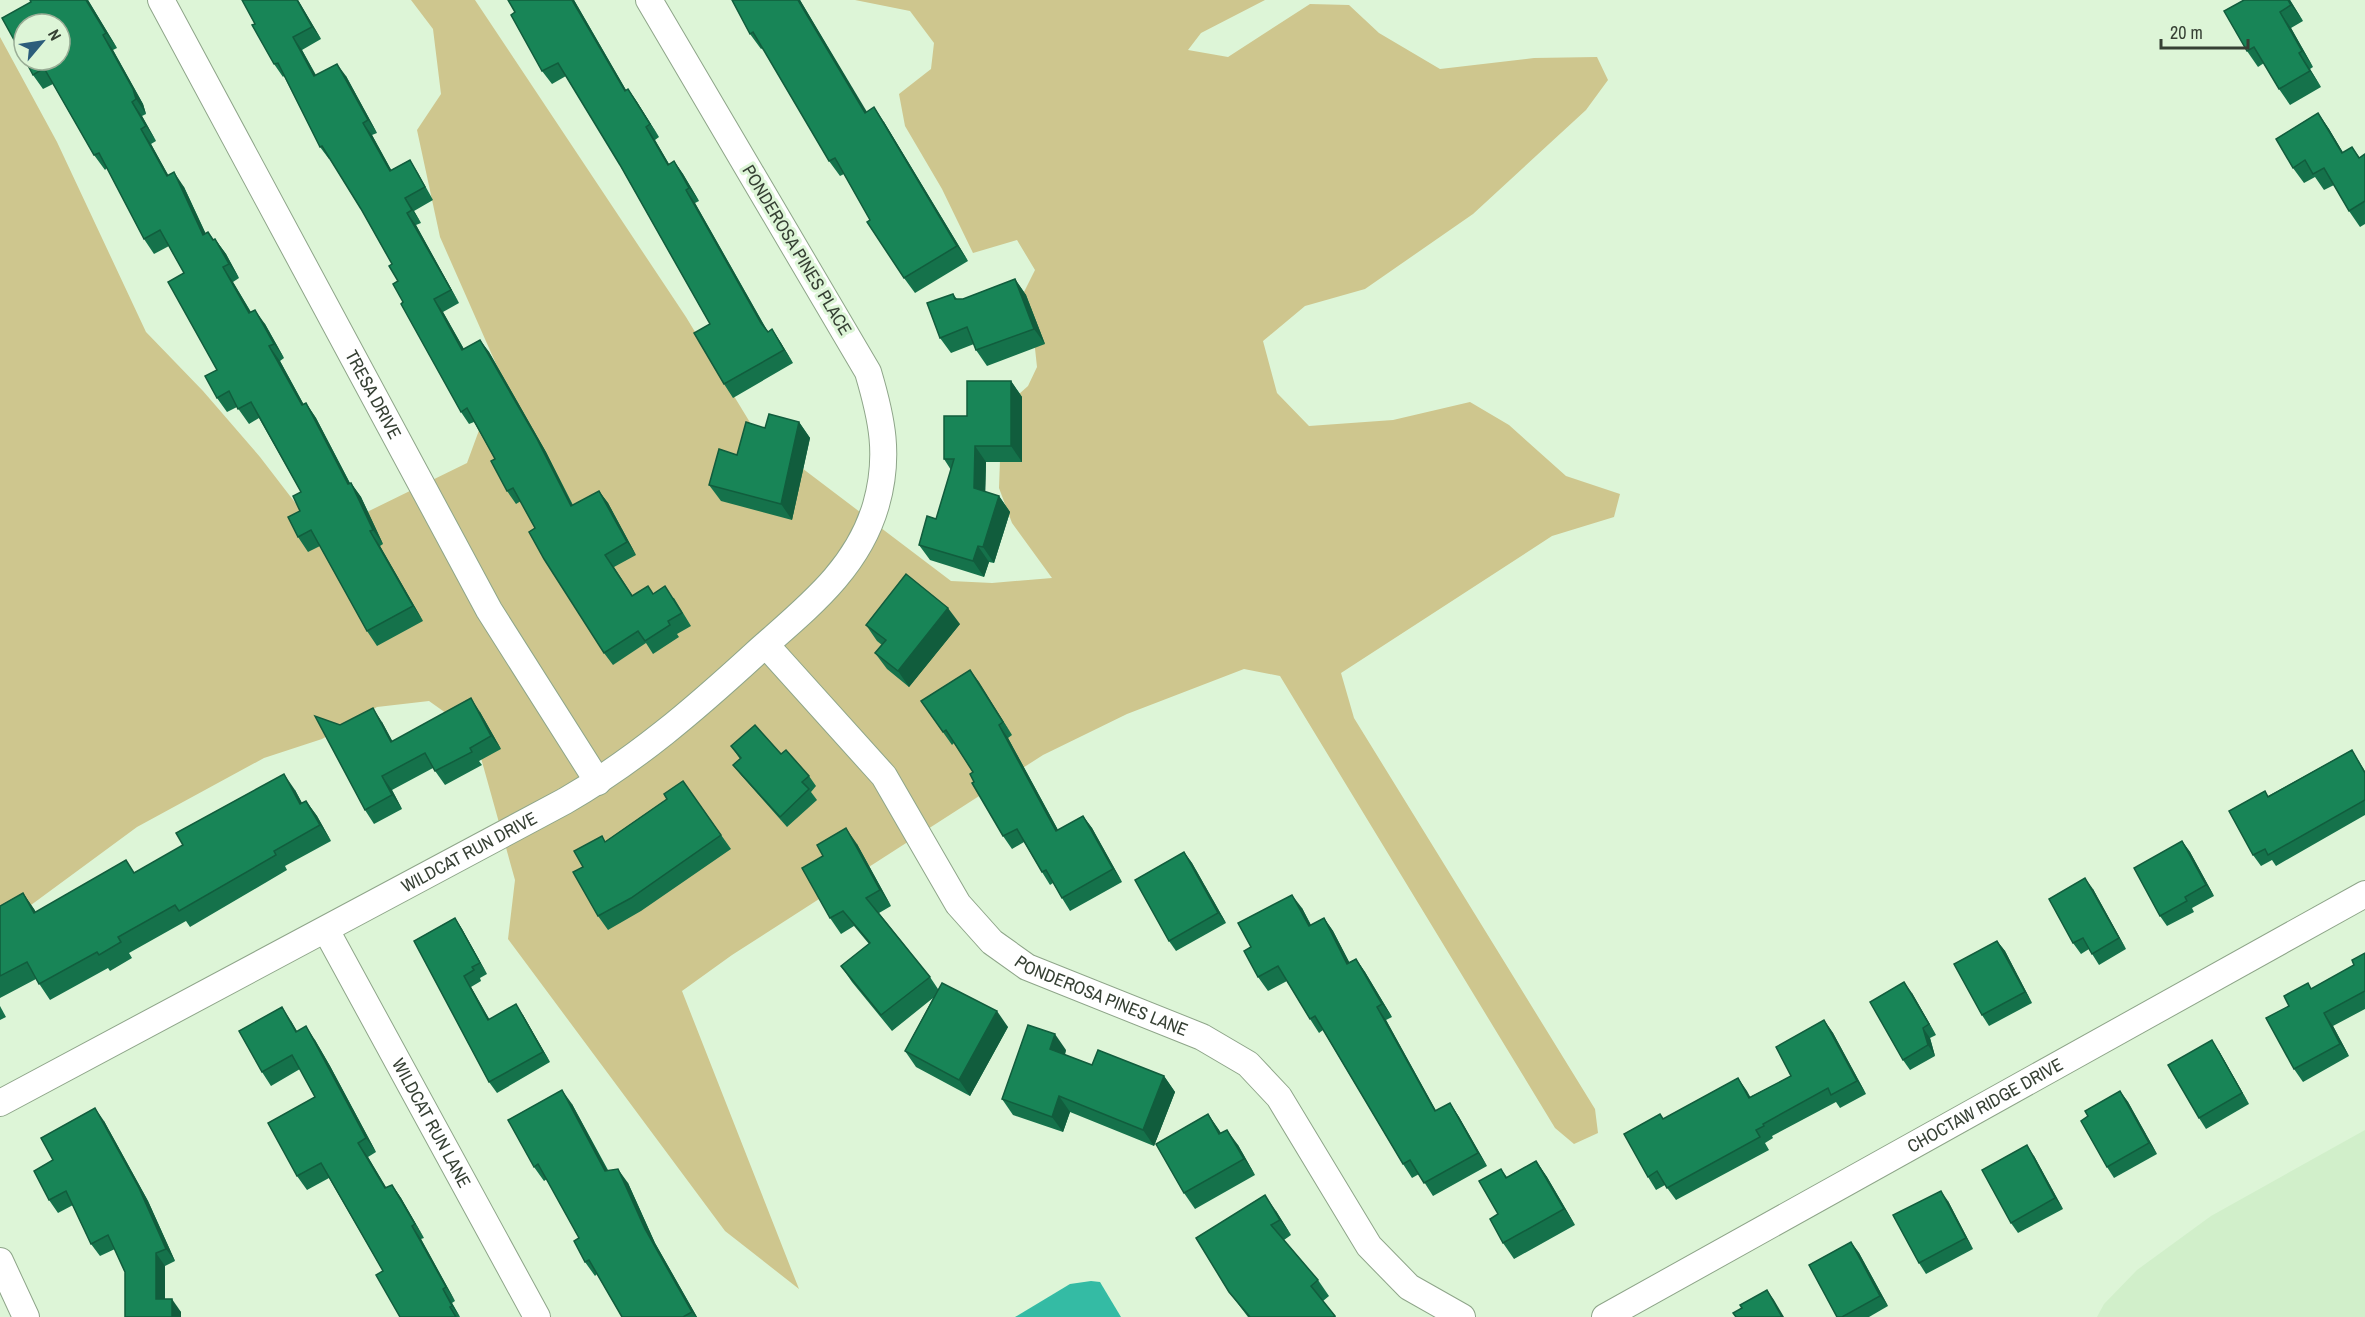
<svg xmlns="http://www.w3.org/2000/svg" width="2365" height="1317" viewBox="0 0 2365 1317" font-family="'Archivo Narrow',sans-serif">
	<rect width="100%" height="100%" fill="#ddf5d7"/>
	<polygon fill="#d1efca" points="2365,1130 2365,1317 2097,1317 2104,1304 2137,1270 2211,1216"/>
	<polygon fill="#cec68e" points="411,0 475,0 686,317 757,434 951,581 992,583 1052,578 1012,523 999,488 1001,432 1010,402 1028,386 1037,367 1032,321 1024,292 1035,270 1017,240 973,253 942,189 905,126 899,94 931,69 934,43 910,11 855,0 1265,0 1201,33 1188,50 1228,57 1310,4 1349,5 1379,33 1440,69 1534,58 1597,57 1608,80 1586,110 1473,214 1365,289 1305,306 1263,341 1277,393 1309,426 1393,420 1470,402 1509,425 1566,476 1620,494 1614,517 1552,536 1341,673 1354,718 1595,1109 1598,1133 1574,1144 1555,1128 1280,676 1244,669 1127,714 1043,755 732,955 682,991 799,1289 725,1231 508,939 515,880 474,733 429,701 377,707 322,739 264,758 137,827 31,905 0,917 0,37 57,142 146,332 203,391 260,457 320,535 467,463 500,373 440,237 417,130 441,94 433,29"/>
	<polygon fill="#34bba4" points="1091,1281 1100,1282 1121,1317 1015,1317 1070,1284"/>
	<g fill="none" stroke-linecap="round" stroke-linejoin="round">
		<defs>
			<g id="minor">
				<path id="s1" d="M 161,0 L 489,610 L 598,782"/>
				<path id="s2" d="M 766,645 L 884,776 L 958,904 L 992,942 L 1027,967 L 1202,1037 L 1248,1064 L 1279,1097 L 1369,1246 L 1409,1287 L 1462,1317"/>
				<path id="s3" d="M 326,930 L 537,1317"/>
				<path id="s4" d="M 0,1103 L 565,801 C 636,760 695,709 755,654 C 804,610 857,571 876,505 C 890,456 882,419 868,372 L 649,0"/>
				<polyline points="0,1261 26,1317"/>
				<path id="s5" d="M 1605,1317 L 2365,894"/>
			</g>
		</defs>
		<use href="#minor" stroke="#8ea589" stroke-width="28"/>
		<use href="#minor" stroke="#fff" stroke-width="26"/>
	</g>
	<g fill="#15724b">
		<polygon points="88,0 117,48 113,50 143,104 146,114 142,116 156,141 151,144 168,175 184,187 206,234 208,232 214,240 215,239 226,254 239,278 233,282 251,312 265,324 284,358 280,361 304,405 306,403 316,418 350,483 351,483 361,497 383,544 380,546 423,621 377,646 367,631 320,546 308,552 298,537 301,492 259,418 249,424 237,407 227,412 217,398 217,370 184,273 169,246 154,254 144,239 107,168 105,170 94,155 53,84 43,89 33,75 31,2"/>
		<polygon points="243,0 298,0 321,39 302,50 316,75 346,76 377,133 372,135 391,170 410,160 418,173 433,200 414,211 421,223 416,225 459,303 443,312 464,349 480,340 489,352 546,452 573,505 599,491 608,503 636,555 614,567 633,596 653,594 674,598 691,626 677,634 679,637 653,654 646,643 613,665 604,653 521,501 516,504 507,491 495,459 474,422 469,424 461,412 403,302 398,281 392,264 361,209 330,159 329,159 320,147 284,76 283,77 274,64"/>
		<polygon points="508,0 574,0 626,90 628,89 637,102 659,137 655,140 669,164 674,161 683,174 699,201 695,203 767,330 768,332 772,329 781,343 793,363 733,398 724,384 710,324 620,165 566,76 552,84 542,71 515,12"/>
		<polygon points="732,0 800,0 866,112 884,122 968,261 915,293 904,278 844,174 840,176 829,161 763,48 761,49 750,34"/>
		<polygon points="2244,0 2290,0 2303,21 2291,28 2313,67 2310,69 2321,87 2290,105 2279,89 2264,63 2258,67 2247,51"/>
		<polygon points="2318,113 2329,129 2343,153 2352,147 2360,158 2365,154 2365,224 2360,227 2349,211 2334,185 2324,190 2315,177 2304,183 2293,168"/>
		<polygon points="1015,279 1026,295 1045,344 987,366 976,350 974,344 951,353 940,338 953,294 957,299 963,299"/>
		<polygon points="1011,381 1022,397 1022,462 986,462 985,492 999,496 1010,512 994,563 989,562 984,577 930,560 919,545 936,519 951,470 944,459 967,416"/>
		<polygon points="799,422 810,438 792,520 721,501 709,485 737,455 765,428"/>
		<polygon points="960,624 909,687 887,669 875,653 882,645 877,641 866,625"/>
		<polygon points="970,670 1012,735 1008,738 1058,830 1083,816 1092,828 1122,882 1070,911 1062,898 1053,883 1050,885 1042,872 1024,842 1012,849 1003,836 974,782 973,772 954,743 952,745 921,701"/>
		<polygon points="480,712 501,749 479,761 482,765 445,785 433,768 392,790 402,809 374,824 365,810 340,725 382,722 392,741"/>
		<polygon points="731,746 781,754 809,776 816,786 811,792 817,800 787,827 741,775 733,765 740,759"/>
		<polygon points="2352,750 2365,771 2365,815 2276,866 2272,860 2261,866 2253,855 2265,791 2268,796"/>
		<polygon points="683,781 731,849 641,911 608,930 598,916 583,867 606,841 667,799"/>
		<polygon points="295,790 302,803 306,801 317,816 331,841 285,866 287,870 190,927 186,921 129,953 132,958 110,971 108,968 50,1000 36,979 0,998 0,906 23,893 36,912 135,872"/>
		<polygon points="2182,841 2190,852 2214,896 2192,908 2194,912 2167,926 2160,916"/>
		<polygon points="857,844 891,906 879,913 930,977 938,989 1008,1027 970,1096 916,1067 905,1051 933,998 892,1031 852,982 841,966 869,944 854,926 841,934 830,918"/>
		<polygon points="1184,852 1192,863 1226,923 1176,951 1169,941"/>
		<polygon points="2093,889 2126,949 2099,965 2089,949 2081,954 2073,943"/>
		<polygon points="1302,908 1311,925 1324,918 1333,931 1349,962 1356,959 1365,972 1392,1017 1386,1020 1436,1111 1450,1103 1459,1117 1487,1166 1433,1196 1419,1174 1412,1178 1403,1164 1323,1030 1319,1033 1310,1019 1287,981 1268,991 1258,977 1251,947"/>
		<polygon points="455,918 462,929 487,974 480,978 481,981 471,987 489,1019 523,1015 550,1062 497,1093 489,1082 414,941"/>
		<polygon points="1997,941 2005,951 2032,1003 1989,1026 1982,1015"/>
		<polygon points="2365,953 2365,1009 2333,1026 2349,1056 2303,1082 2294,1069 2289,1006 2354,965"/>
		<polygon points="1912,993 1936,1035 1930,1038 1935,1056 1910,1070 1903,1060"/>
		<polygon points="0,1006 6,1017 0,1020"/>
		<polygon points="1824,1020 1833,1033 1866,1094 1840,1108 1836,1102 1772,1136 1773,1138 1765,1143 1769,1150 1676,1200 1665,1185 1656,1190 1648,1177 1663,1119 1738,1078 1750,1097 1791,1076"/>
		<polygon points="291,1021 297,1031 315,1040 330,1066 376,1152 368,1157 386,1188 392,1185 401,1198 424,1238 421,1239 455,1301 452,1303 460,1317 400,1317 383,1271 329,1178 307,1190 297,1176 315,1097 300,1069 271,1086 262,1072"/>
		<polygon points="1066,1050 1065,1055 1092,1065 1164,1076 1175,1092 1154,1146 1070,1112 1063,1132 1013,1115 1002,1099"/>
		<polygon points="2219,1051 2249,1104 2206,1129 2199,1118"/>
		<polygon points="2120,1091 2128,1102 2157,1154 2114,1178 2107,1167 2088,1116"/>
		<polygon points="572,1104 608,1170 628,1183 655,1243 697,1317 622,1317 597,1274 595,1276 585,1262 579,1238 547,1179 544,1181 534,1167"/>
		<polygon points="1208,1114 1221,1133 1238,1145 1255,1175 1195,1209 1184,1193"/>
		<polygon points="104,1121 148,1201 175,1261 165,1266 165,1299 181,1312 181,1317 125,1317 125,1272 115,1249 100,1256 91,1244 73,1205 58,1213 49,1200 53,1160"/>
		<polygon points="2034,1156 2063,1209 2018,1233 2011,1223"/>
		<polygon points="1536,1161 1547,1177 1575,1225 1514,1259 1503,1243 1498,1214 1501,1169 1507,1177"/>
		<polygon points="1948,1201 1973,1249 1926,1274 1919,1263"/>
		<polygon points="1276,1211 1291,1235 1284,1240 1318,1280 1329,1296 1323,1301 1336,1317 1248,1317 1229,1292"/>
		<polygon points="1851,1242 1859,1253 1888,1306 1869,1317 1837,1317"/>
	</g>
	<g fill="#115d3d">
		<polygon points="86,0 88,0 117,48 106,33"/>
		<polygon points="297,0 298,0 321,39 312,27"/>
		<polygon points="572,0 574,0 634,104 625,91"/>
		<polygon points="798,0 800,0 876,127 865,113"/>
		<polygon points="2288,0 2290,0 2303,21 2291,5"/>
		<polygon points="2280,12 2291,28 2313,67 2302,51"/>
		<polygon points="103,35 113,50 143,104 146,114 136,99"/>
		<polygon points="293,37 302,50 323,89 314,76"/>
		<polygon points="2299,53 2310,69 2321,87 2310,71"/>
		<polygon points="337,64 346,76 377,133 368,120"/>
		<polygon points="628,89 637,102 659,137 650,124"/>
		<polygon points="132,102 142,116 156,141 146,126"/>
		<polygon points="874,107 884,122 968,261 957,246"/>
		<polygon points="2318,113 2329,129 2353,169 2342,153"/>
		<polygon points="363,123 372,135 399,184 390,171"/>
		<polygon points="646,127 655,140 677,178 668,165"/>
		<polygon points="141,129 151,144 177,191 167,176"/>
		<polygon points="674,161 683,174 699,201 689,188"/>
		<polygon points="174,172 184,187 213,250 203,235"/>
		<polygon points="686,190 695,203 770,336 761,323"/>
		<polygon points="405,198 414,211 421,223 412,210"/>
		<polygon points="407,213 416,225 459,303 451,290"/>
		<polygon points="215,239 226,254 239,278 229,264"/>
		<polygon points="223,267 233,282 260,328 249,313"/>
		<polygon points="1015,279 1026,295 1045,344 1034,329"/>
		<polygon points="434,299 443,312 471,362 462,350"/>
		<polygon points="255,310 265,324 284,358 274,344"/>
		<polygon points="772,329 781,343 793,363 784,350"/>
		<polygon points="480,340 489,352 546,452 579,519 571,506"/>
		<polygon points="269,346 280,361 312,420 302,405"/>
		<polygon points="1011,381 1022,397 1022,462 1011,446"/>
		<polygon points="306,403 316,418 358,499 348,484"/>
		<polygon points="799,422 810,438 792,520 781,504"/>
		<polygon points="975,446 986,462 985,504 974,488"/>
		<polygon points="351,483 361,497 383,544 373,530"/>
		<polygon points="599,491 608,503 636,555 627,542"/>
		<polygon points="999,496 1010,512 994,563 983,547"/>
		<polygon points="370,531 380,546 423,621 413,606"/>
		<polygon points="978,546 989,562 984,577 973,561"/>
		<polygon points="948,608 960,624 909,687 898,671"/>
		<polygon points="970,670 979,682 1012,735 1003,722"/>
		<polygon points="471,698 480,712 501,749 491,736"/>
		<polygon points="373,708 382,722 400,755 391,742"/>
		<polygon points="999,725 1008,738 1065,843 1056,831"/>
		<polygon points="284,774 295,790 311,820 300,804"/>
		<polygon points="382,776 392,790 402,809 392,795"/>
		<polygon points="306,801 317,816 331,841 320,825"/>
		<polygon points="1083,816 1092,828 1122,882 1113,869"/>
		<polygon points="846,828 857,844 891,906 880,890"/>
		<polygon points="2182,841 2190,852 2214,896 2206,885"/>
		<polygon points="1184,852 1192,863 1226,923 1218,913"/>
		<polygon points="2085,878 2093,889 2126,949 2119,938"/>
		<polygon points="23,893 34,909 45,929 34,913"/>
		<polygon points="1292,895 1302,908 1318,939 1309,926"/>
		<polygon points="455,918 462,929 487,974 480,963"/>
		<polygon points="1324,918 1333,931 1357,977 1347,964"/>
		<polygon points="1997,941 2005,951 2032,1003 2025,992"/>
		<polygon points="1356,959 1365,972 1392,1017 1382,1004"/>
		<polygon points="464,976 471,987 496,1031 488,1020"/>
		<polygon points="1904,982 1912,993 1936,1035 1929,1024"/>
		<polygon points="516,1004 523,1015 550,1062 543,1052"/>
		<polygon points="282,1007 291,1021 305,1046 296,1032"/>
		<polygon points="1377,1007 1386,1020 1444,1125 1435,1111"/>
		<polygon points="997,1011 1008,1027 970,1096 959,1080"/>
		<polygon points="2324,1013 2333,1026 2349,1056 2340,1044"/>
		<polygon points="1824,1020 1833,1033 1866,1094 1857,1081"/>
		<polygon points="306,1026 315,1040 330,1066 376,1152 366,1138"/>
		<polygon points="1923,1028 1930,1038 1935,1056 1928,1045"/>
		<polygon points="1055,1034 1066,1050 1061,1065 1050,1049"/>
		<polygon points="2212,1040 2219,1051 2249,1104 2242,1093"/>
		<polygon points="1164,1076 1175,1092 1154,1146 1143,1130"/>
		<polygon points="1738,1078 1747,1091 1758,1111 1749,1098"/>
		<polygon points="562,1090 572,1104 615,1185 605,1171"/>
		<polygon points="2120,1091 2128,1102 2157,1154 2149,1143"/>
		<polygon points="1059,1096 1070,1112 1063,1132 1052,1117"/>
		<polygon points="1450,1103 1459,1117 1487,1166 1478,1153"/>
		<polygon points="95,1108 104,1121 148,1201 175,1261 166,1249"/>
		<polygon points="1208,1114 1219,1130 1230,1150 1219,1134"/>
		<polygon points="1227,1130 1238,1145 1255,1175 1244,1159"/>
		<polygon points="358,1143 368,1157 395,1202 385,1188"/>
		<polygon points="2027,1145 2034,1156 2063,1209 2055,1198"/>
		<polygon points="1536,1161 1547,1177 1575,1225 1564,1209"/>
		<polygon points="618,1169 628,1183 655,1243 697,1317 696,1317 692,1312 645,1229"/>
		<polygon points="392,1185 401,1198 424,1238 415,1224"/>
		<polygon points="1941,1191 1948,1201 1973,1249 1966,1238"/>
		<polygon points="1265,1195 1276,1211 1291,1235 1280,1220"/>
		<polygon points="412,1226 421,1239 455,1301 446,1287"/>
		<polygon points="1851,1242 1859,1253 1888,1306 1880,1296"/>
		<polygon points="156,1253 165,1266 165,1312 156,1299"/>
		<polygon points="443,1289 452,1303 460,1317 452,1306"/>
		<polygon points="1767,1290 1774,1300 1784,1317 1782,1317"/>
		<polygon points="172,1299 181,1312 181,1317 172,1317"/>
	</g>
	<g fill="#188557" stroke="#115d3d" stroke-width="1.5">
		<polygon points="30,0 86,0 106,33 103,35 133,89 136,99 132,102 146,126 141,129 167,176 174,172 203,235 208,232 213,240 215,239 229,264 223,267 249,313 255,310 274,344 269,346 302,405 306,403 348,484 351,483 373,530 370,531 413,606 367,631 311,530 298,537 288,517 300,511 293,496 301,492 251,402 238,409 229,391 217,398 205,376 217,370 168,282 184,273 160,230 144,239 99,153 94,155 44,68 33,75 25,60 60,60 60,24 24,24 24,58 2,18 31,2"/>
		<polygon points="242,0 297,0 312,27 293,37 314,76 337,64 368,120 363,123 390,171 410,160 425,187 405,198 412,210 407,213 451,290 434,299 462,350 480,340 537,439 571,506 599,491 627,542 605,555 632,596 648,586 653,594 665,586 682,613 668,621 670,625 645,641 638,631 604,653 544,559 529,532 535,528 513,488 507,491 491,461 495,459 467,408 461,412 401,304 403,302 393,284 398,281 389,266 392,264 361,209 322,146 320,147 278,63 274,64 252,25 255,24"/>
		<polygon points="508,0 572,0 625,91 628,89 650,124 646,127 668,165 674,161 689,188 686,190 761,323 768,332 772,329 784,350 724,384 694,333 710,324 620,165 558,63 542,71 511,15 515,12"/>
		<polygon points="732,0 798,0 865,113 874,107 957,246 904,278 867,222 870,220 835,158 829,161 753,32 750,34"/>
		<polygon points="2244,0 2288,0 2291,5 2280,12 2302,51 2299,53 2310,71 2279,89 2254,47 2247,51 2224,11"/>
		<polygon points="2318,113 2342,153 2352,147 2359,158 2365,154 2365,201 2349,211 2324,168 2313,174 2305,160 2293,168 2276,139"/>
		<polygon points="1015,279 1034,329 976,350 967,327 940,338 927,303 953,294 955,299 963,299"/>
		<polygon points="967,381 1011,381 1011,446 975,446 974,488 999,496 983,547 978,546 973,561 919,545 927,516 936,519 954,459 944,459 944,416 967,416"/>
		<polygon points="769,414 799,422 781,504 709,485 719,449 737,455 746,422 765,428"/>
		<polygon points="906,574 948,608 898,671 875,653 886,640 866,625"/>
		<polygon points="970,670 1003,722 999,725 1056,831 1083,816 1113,869 1062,898 1046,870 1042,872 1017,829 1003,836 972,783 974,782 970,774 973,772 946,730 943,732 921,701"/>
		<polygon points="471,698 491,736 470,748 472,752 435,771 425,753 382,776 392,795 365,810 315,716 340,725 373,708 391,742"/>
		<polygon points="755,725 781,754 786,750 809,776 802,782 809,789 780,817 733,765 741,758 731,746"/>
		<polygon points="2352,750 2365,773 2365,800 2268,855 2265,849 2253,855 2229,811 2265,791 2268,797"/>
		<polygon points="284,774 300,804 306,801 320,825 274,851 276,855 179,911 175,905 118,937 121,942 99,955 97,952 39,984 27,962 0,976 0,906 23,893 34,913 126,860 134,873 183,845 176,833"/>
		<polygon points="683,781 721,835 631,898 598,916 573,872 583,867 574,851 602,836 605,842 667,799 664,794"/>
		<polygon points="846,828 880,890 866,898 930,977 881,1015 841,966 870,943 843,911 830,918 802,868 823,856 817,845"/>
		<polygon points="2182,841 2206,885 2185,897 2187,901 2160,916 2134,868"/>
		<polygon points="1184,852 1218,913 1169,941 1135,880"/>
		<polygon points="2085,878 2119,938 2092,954 2083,938 2073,943 2049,899"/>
		<polygon points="1292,895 1309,926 1324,918 1347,964 1356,959 1382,1004 1377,1007 1435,1111 1450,1103 1478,1153 1424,1183 1410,1160 1403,1164 1315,1016 1310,1019 1278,966 1258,977 1244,951 1251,947 1238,923"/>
		<polygon points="455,918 480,963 472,967 474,970 464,976 488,1020 516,1004 543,1052 489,1082 414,941"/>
		<polygon points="1997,941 2025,992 1982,1015 1954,964"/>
		<polygon points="2365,953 2365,991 2324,1013 2340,1044 2294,1069 2266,1018 2289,1006 2284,996 2308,983 2311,989 2354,965 2352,960"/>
		<polygon points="1904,982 1929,1024 1923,1028 1928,1045 1903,1060 1870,1002"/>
		<polygon points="942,983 997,1011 959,1080 905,1051"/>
		<polygon points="282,1007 296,1032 306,1026 320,1052 366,1138 358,1143 385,1188 392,1185 415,1224 412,1226 446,1287 443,1289 452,1306 450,1307 456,1317 400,1317 376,1275 383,1271 321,1163 297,1176 268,1123 315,1097 292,1055 262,1072 239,1031"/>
		<polygon points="1824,1020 1857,1081 1831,1095 1828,1088 1763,1124 1764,1126 1756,1130 1760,1137 1667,1188 1657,1171 1648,1177 1624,1134 1660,1114 1663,1119 1738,1078 1749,1098 1791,1076 1776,1047"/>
		<polygon points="1028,1025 1055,1034 1050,1049 1092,1065 1098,1050 1164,1076 1143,1130 1059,1096 1052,1117 1002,1099"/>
		<polygon points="2212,1040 2242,1093 2199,1118 2168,1065"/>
		<polygon points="562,1090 605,1171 618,1169 645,1229 692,1312 683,1317 622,1317 589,1260 585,1262 574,1241 579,1238 538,1164 534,1167 508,1120"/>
		<polygon points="2120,1091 2149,1143 2107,1167 2081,1121 2088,1116 2085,1111"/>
		<polygon points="95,1108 139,1188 166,1249 156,1253 156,1299 172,1299 172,1317 125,1317 125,1272 108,1235 91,1244 66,1191 49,1200 34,1171 53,1160 41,1138"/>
		<polygon points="1208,1114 1219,1134 1227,1130 1244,1159 1184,1193 1156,1144"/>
		<polygon points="2027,1145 2055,1198 2011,1223 1982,1170"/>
		<polygon points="1536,1161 1564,1209 1503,1243 1490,1219 1498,1214 1479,1181 1501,1169 1506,1178"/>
		<polygon points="1941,1191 1966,1238 1919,1263 1893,1215"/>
		<polygon points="1265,1195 1280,1220 1271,1225 1318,1280 1311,1286 1335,1316 1333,1317 1250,1317 1229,1292 1196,1238"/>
		<polygon points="1851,1242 1880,1296 1842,1317 1837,1317 1809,1265"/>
		<polygon points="1767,1290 1782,1317 1736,1317 1733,1313 1742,1308 1740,1305"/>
	</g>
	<g text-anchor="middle" stroke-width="6" stroke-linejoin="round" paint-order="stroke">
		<g font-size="18" fill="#364034" stroke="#ddf5d7">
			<text transform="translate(797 250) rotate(59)" y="6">PONDEROSA PINES PLACE</text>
			<text dy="6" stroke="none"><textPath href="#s1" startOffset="448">TRESA DRIVE</textPath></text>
			<text dy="6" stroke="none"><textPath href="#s4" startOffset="532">WILDCAT RUN DRIVE</textPath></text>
			<text dy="6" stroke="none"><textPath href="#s2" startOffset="498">PONDEROSA PINES LANE</textPath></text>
			<text dy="6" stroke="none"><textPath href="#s5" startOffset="435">CHOCTAW RIDGE DRIVE</textPath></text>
			<text dy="6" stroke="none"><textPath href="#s3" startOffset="220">WILDCAT RUN LANE</textPath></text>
		</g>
	</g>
	<g transform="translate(42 42) rotate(61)"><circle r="28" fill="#ddf5d7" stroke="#9aad96" stroke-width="1.5"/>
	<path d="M0-4.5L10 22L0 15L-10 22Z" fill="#2c5d7b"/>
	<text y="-9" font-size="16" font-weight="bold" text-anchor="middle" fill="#364034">N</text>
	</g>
	<path d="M2161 39v9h87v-9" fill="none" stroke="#364034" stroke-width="3"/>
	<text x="2170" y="39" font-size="18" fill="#364034" stroke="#ddf5d7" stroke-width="4.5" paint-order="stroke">20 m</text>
</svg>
